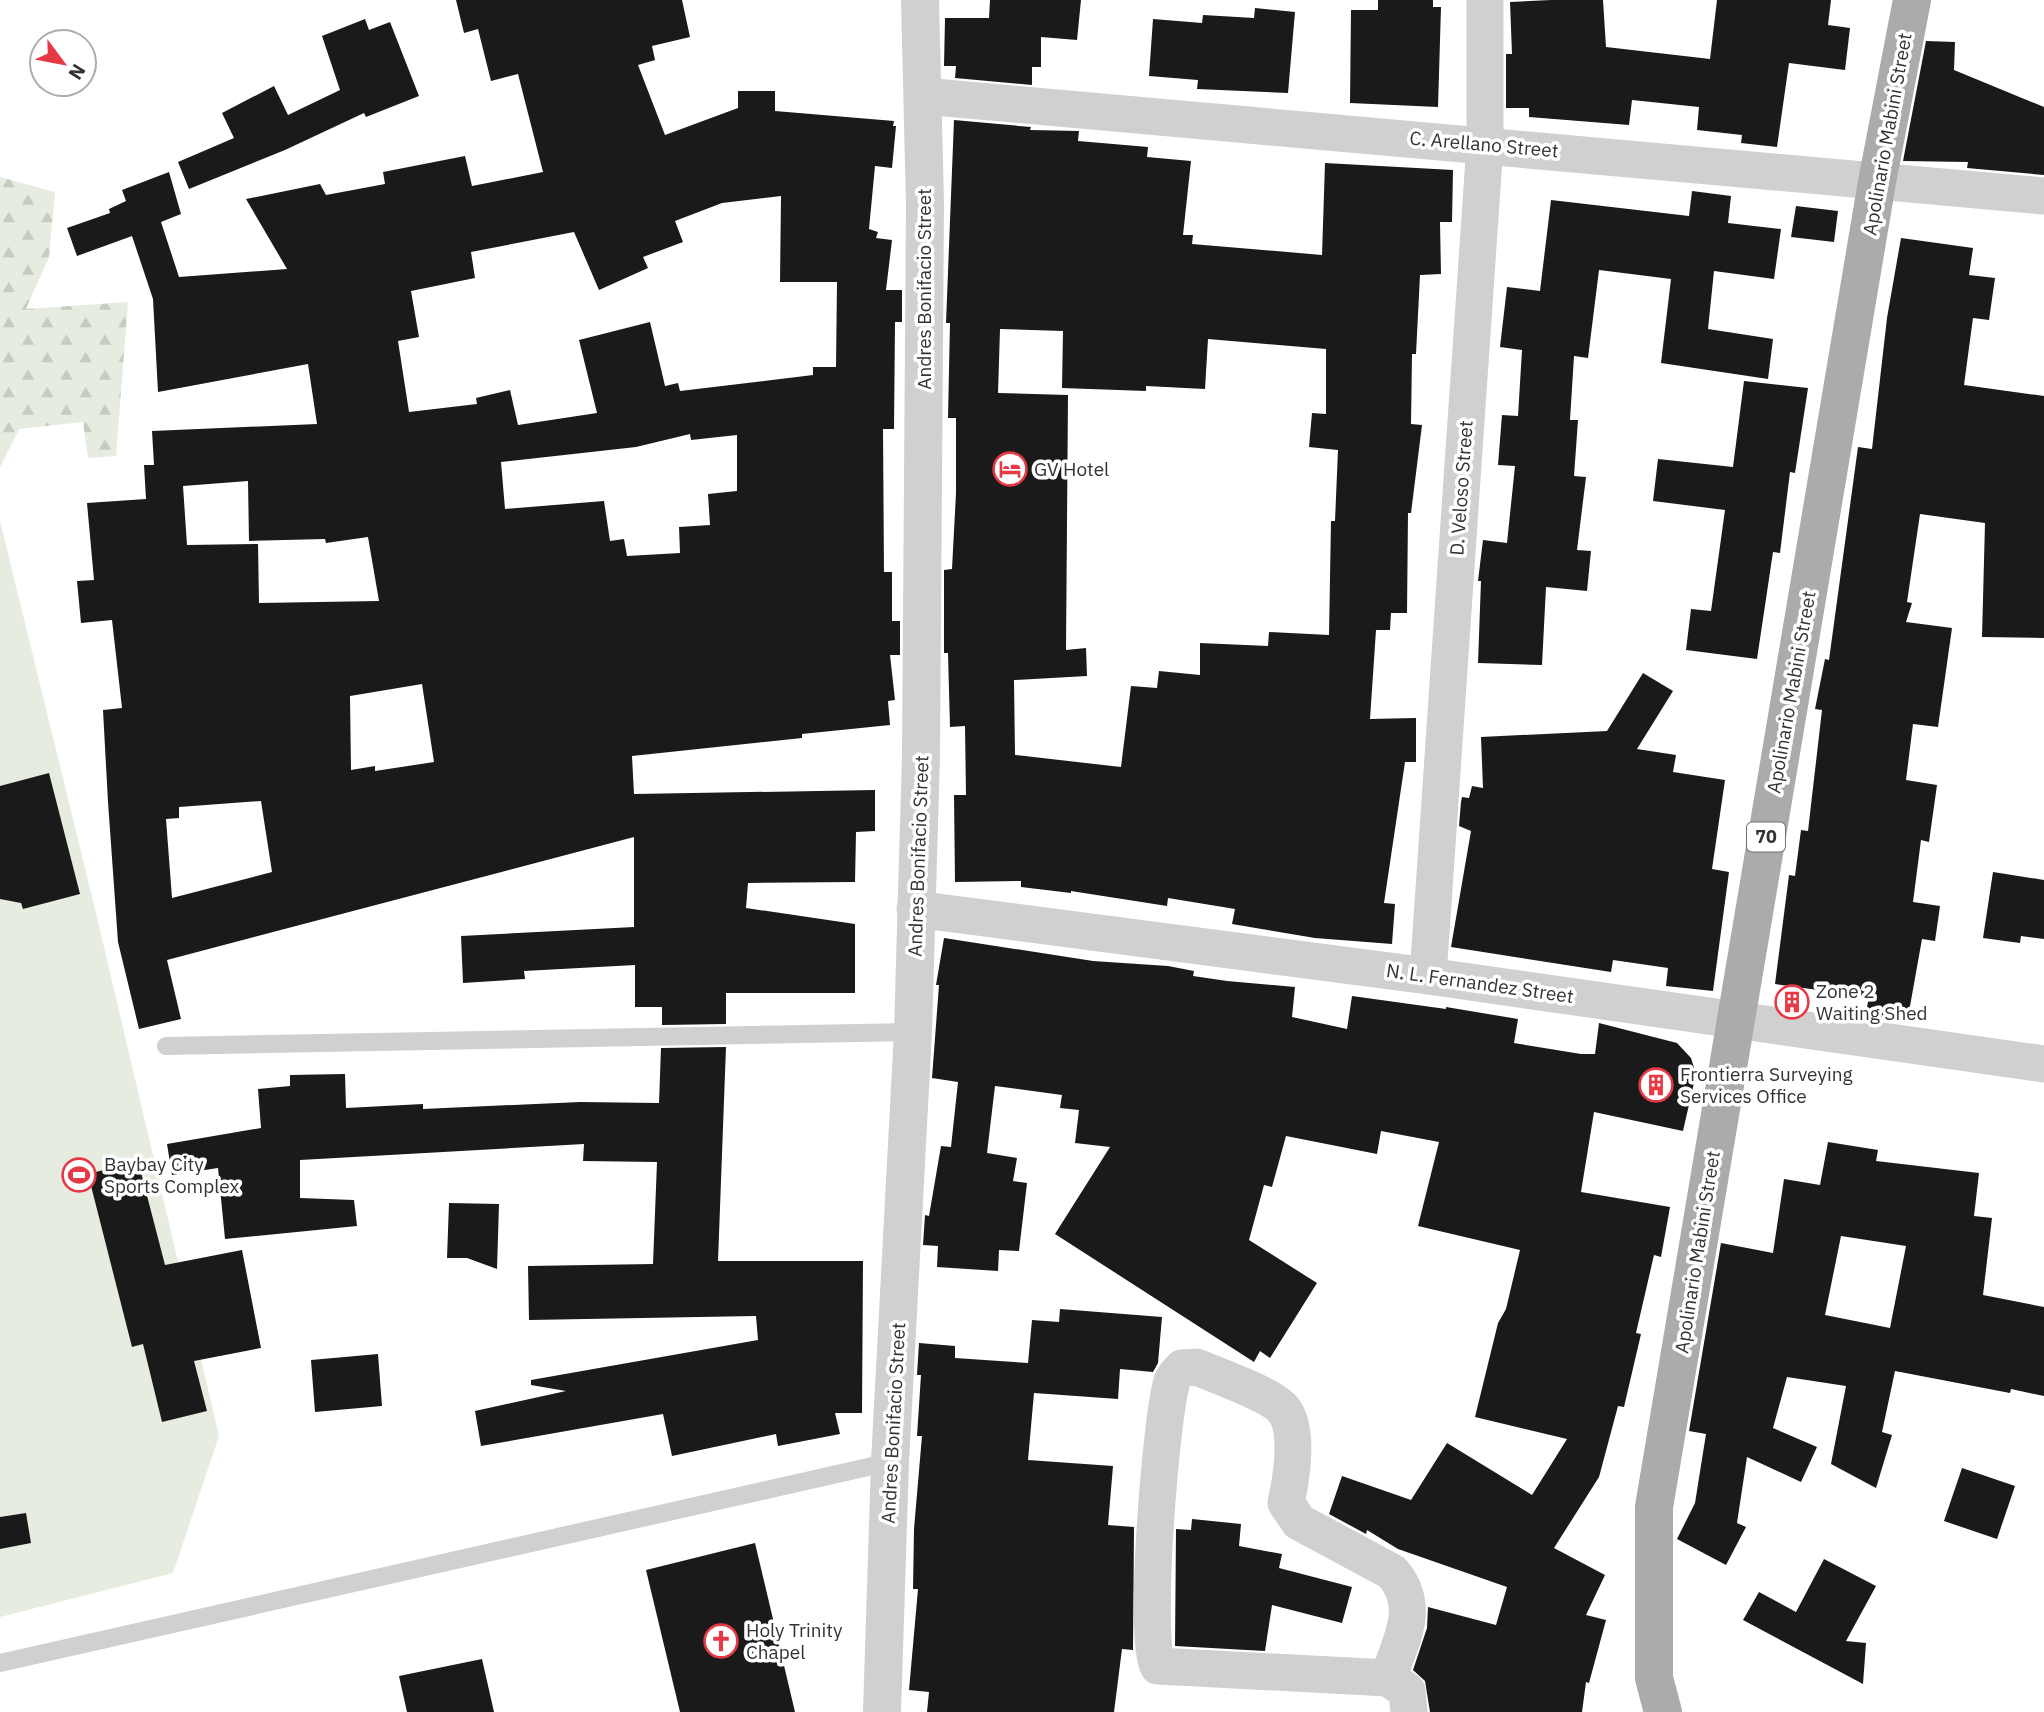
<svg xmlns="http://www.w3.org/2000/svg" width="2044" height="1712" viewBox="0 0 2044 1712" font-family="'IBM Plex Sans',sans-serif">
	<defs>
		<pattern id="forest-firs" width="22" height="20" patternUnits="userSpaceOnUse" patternTransform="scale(1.75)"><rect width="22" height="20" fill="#e6ecdf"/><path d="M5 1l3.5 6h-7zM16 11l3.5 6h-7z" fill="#c6cbc0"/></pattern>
	</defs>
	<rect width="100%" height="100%" fill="#fff"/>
	<polygon fill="url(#forest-firs)" points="0,177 55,192 49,257 26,309 128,302 116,456 88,458 83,422 19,429 0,467"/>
	<polygon fill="#e6ecdf" points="0,521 96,913 219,1436 173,1573 0,1617"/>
	<g fill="#1a1a1a" fill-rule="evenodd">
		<path d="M 456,0 L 682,0 L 690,37 L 652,46 L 655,60 L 638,65 L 665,135 L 738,108 L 738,91 L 775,91 L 775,111 L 894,121 L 893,126 L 896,126 L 892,168 L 875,166 L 869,229 L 878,232 L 876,238 L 892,240 L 886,290 L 902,290 L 902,322 L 895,322 L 894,429 L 883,429 L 884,572 L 892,572 L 892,621 L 900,621 L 900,655 L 890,655 L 895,700 L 888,701 L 890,725 L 802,734 L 802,738 L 632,756 L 634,794 L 875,790 L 875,831 L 856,832 L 855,882 L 748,883 L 746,908 L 855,924 L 855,993 L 726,993 L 726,1024 L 662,1025 L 662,1007 L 635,1007 L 635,965 L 524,971 L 525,979 L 463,983 L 461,936 L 634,927 L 634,837 L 167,960 L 181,1019 L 139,1029 L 118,942 L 108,802 L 103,710 L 122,708 L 112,620 L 81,623 L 77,581 L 94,580 L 87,503 L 146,499 L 144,465 L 154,465 L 152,431 L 317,424 L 308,364 L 158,392 L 153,299 L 132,236 L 77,256 L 67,228 L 110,213 L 109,209 L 126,201 L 122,190 L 169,172 L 181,214 L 161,222 L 179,277 L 287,269 L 246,199 L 320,184 L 326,195 L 385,184 L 383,172 L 465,156 L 472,186 L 543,172 L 518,74 L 491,81 L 478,29 L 464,33 ZM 781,196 L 780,282 L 837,282 L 836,367 L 813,367 L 813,375 L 680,391 L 678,383 L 665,386 L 650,322 L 579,340 L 597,413 L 518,425 L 510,390 L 476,398 L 477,404 L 409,412 L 398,341 L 419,337 L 411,291 L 475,278 L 471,252 L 574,232 L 599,290 L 648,268 L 643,257 L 683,242 L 675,221 L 722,203 ZM 690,434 L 691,440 L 737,435 L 737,491 L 708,494 L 710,525 L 679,527 L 680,553 L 627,556 L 624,539 L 610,541 L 604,501 L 505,509 L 501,462 L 636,447 ZM 248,481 L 249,541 L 325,539 L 326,543 L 368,537 L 379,601 L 259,603 L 258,544 L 187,545 L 183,486 ZM 422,684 L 434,762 L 375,771 L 375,766 L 351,770 L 350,696 ZM 261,801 L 272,872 L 172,898 L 166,819 L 179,818 L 179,807 Z"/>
		<polygon points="990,0 1081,0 1077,40 1041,37 1041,67 1032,67 1032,85 955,78 956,66 944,66 945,18 989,18"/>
		<polygon points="1378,0 1433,0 1433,7 1441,7 1438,107 1350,103 1351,10 1378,10"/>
		<polygon points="1551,0 1603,0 1606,47 1710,59 1717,0 1831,0 1828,25 1850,28 1845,70 1789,63 1777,147 1741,143 1742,135 1697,130 1699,107 1632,100 1629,125 1529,117 1529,108 1506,108 1506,54 1512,54 1510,2"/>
		<polygon points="1255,8 1295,12 1288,93 1197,89 1198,80 1149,76 1153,19 1202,23 1203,15 1254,18"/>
		<polygon points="365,19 369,30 390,22 419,96 366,117 364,113 285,150 189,189 178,162 234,138 222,113 274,86 288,115 340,90 322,36"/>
		<polygon points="1926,41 1955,42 1954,70 2044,107 2044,175 1967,168 1968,162 1903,161"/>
		<path d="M 954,120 L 1031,127 L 1030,130 L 1079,131 L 1078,141 L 1148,147 L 1147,157 L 1191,161 L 1183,235 L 1193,235 L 1192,244 L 1322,255 L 1325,163 L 1453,170 L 1452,222 L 1440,222 L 1441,274 L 1420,275 L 1416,354 L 1412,354 L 1411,424 L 1422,425 L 1411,513 L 1408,513 L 1407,613 L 1391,613 L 1390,630 L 1376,630 L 1370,719 L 1416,718 L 1416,762 L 1405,762 L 1384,903 L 1395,904 L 1392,944 L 1315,938 L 1232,924 L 1235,909 L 1168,898 L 1167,906 L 1071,891 L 1071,893 L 1021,887 L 1021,881 L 955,882 L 954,795 L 966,795 L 965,726 L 950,727 L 948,653 L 944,653 L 944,570 L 952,569 L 956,493 L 956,418 L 948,418 L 950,323 L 946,323 ZM 1000,329 L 1063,331 L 1062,388 L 1146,391 L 1146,386 L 1205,389 L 1208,339 L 1326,349 L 1326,414 L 1312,413 L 1309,447 L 1338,450 L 1335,521 L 1331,521 L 1329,635 L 1269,632 L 1268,646 L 1200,643 L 1200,675 L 1159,671 L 1157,688 L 1131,686 L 1121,767 L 1015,755 L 1014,680 L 1087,676 L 1086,648 L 1066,650 L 1068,395 L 998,393 Z"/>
		<polygon points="1692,191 1731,196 1728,223 1781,229 1774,279 1714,271 1708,329 1773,339 1768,379 1661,363 1671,279 1599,270 1588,358 1574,356 1570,420 1578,420 1574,476 1586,477 1577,550 1591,551 1587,591 1546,587 1542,665 1478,663 1481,581 1478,581 1483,540 1507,543 1515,466 1498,465 1502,415 1518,416 1522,350 1500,347 1507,287 1540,291 1551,200 1689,216"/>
		<polygon points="1796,206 1838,211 1834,242 1791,237"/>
		<polygon points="1901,238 1973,248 1969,275 1995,278 1989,320 1973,318 1964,385 2044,396 2044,638 1982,637 1985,523 1920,514 1907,602 1912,603 1906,622 1952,628 1938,727 1913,724 1906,780 1937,785 1929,842 1921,840 1913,902 1940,906 1935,941 1922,939 1907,1023 1865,1017 1869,997 1775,984 1789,875 1795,876 1801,830 1808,831 1822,710 1815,709 1825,659 1829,660 1858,447 1872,449 1887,318"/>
		<polygon points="1744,381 1808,388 1795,473 1790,472 1780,553 1773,552 1757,659 1686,650 1691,609 1711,611 1725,510 1653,501 1658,459 1733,467"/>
		<polygon points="1643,673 1673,691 1637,749 1676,755 1673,772 1725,780 1712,869 1729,872 1713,991 1666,986 1668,968 1613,960 1611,972 1451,947 1471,831 1459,826 1461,802 1462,797 1469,798 1472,786 1483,788 1481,737 1607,731"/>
		<polygon points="49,773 80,894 23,909 21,903 0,899 0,786"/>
		<polygon points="1993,872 2044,880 2044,939 2021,936 2020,943 1983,938"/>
		<polygon points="944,938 1093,961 1168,966 1194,971 1193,976 1227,981 1295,987 1292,1017 1347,1029 1352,996 1446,1009 1446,1007 1518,1019 1514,1043 1581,1054 1595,1054 1599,1023 1677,1043 1691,1058 1696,1074 1683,1131 1594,1112 1581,1192 1670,1207 1661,1257 1654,1255 1636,1333 1641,1334 1624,1407 1618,1406 1599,1477 1554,1548 1605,1575 1586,1615 1606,1620 1589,1683 1586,1682 1582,1712 1430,1712 1425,1681 1413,1670 1427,1628 1428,1607 1496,1625 1507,1587 1398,1549 1367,1530 1366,1534 1329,1514 1342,1476 1411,1500 1447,1443 1532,1495 1567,1439 1475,1417 1498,1323 1506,1309 1520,1250 1418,1226 1439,1142 1381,1131 1377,1154 1286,1136 1272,1187 1264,1185 1249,1240 1317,1283 1270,1358 1260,1351 1254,1362 1055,1234 1110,1147 1075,1143 1079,1110 1060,1108 1062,1095 995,1086 987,1153 1017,1158 1013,1181 1027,1183 1019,1251 999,1250 998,1271 937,1267 938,1246 923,1245 925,1215 929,1216 941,1146 951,1147 958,1082 932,1078 939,985 936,985"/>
		<polygon points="726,1047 718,1261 863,1261 862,1413 835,1413 840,1434 778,1446 776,1434 672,1456 663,1414 481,1446 475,1411 566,1391 531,1385 531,1380 758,1340 756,1316 529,1320 528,1266 653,1264 657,1162 583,1161 584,1144 300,1160 300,1198 354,1200 357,1226 225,1239 218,1168 172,1175 167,1144 261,1128 258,1089 290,1086 290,1075 345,1074 346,1108 423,1104 423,1109 580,1102 659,1103 661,1048"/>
		<path d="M 1828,1142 L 1878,1150 L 1876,1161 L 1979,1173 L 1974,1216 L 1992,1218 L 1983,1295 L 2044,1307 L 2044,1396 L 2011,1389 L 2010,1393 L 1895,1371 L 1882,1432 L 1892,1435 L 1876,1488 L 1831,1464 L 1846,1386 L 1787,1377 L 1773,1428 L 1817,1447 L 1801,1482 L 1747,1457 L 1737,1523 L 1746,1527 L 1726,1565 L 1677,1539 L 1695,1503 L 1706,1434 L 1689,1431 L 1721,1243 L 1773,1253 L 1784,1179 L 1820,1185 ZM 1841,1236 L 1906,1246 L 1890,1328 L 1825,1315 Z"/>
		<polygon points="138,1161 165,1265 242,1250 261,1348 194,1361 207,1411 162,1422 143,1344 132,1347 88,1174"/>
		<polygon points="449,1203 499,1204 497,1269 467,1258 447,1258"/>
		<polygon points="1060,1309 1162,1317 1158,1363 1153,1372 1120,1369 1118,1399 1034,1393 1028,1460 1113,1466 1108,1525 1134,1527 1133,1650 1122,1649 1114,1712 927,1712 929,1692 909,1690 918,1589 913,1589 914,1529 922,1436 917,1436 921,1375 917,1375 919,1343 955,1346 955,1358 1028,1363 1032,1320 1059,1322"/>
		<polygon points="378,1354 382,1406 315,1412 311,1360"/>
		<polygon points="1962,1468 2015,1486 1997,1539 1944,1521"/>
		<polygon points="26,1513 31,1543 0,1549 0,1517"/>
		<polygon points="1192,1519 1241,1524 1239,1546 1282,1554 1279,1568 1352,1587 1342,1623 1272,1605 1265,1651 1175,1646 1176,1529 1191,1530"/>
		<polygon points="755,1543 795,1712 680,1712 646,1570"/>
		<polygon points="1824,1559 1876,1586 1846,1641 1866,1643 1863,1684 1743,1620 1759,1592 1796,1612"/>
		<polygon points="482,1659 494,1712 407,1712 399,1676"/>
	</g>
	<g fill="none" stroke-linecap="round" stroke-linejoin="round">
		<g stroke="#d0d0d0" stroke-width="18">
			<polyline points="166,1046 913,1032"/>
			<polyline points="0,1663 890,1462"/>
		</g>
		<g stroke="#d0d0d0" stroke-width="37">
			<polyline points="923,96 2044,196"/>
			<polyline points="915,909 1428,976 2044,1064"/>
			<polyline points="1428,976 1485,144 1485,0"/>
			<path d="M 1388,1678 L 1158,1666 C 1143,1637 1161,1417 1172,1381 C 1174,1376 1178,1372 1182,1368 L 1197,1367 C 1217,1376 1267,1393 1281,1407 C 1301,1426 1291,1480 1286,1503 L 1299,1522 L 1392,1572 C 1422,1606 1401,1640 1388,1678 L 1407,1691 L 1409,1712"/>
		</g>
		<polyline stroke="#d0d0d0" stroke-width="38" points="882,1712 890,1462 913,1032 921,755 925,204 920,0"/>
		<polyline stroke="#ababab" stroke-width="38" points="1663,1712 1654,1678 1654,1507 1877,182 1912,0"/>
	</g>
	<defs>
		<symbol id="hotel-ring" viewBox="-11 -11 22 22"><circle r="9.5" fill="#fff" stroke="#e63946" stroke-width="1.5"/><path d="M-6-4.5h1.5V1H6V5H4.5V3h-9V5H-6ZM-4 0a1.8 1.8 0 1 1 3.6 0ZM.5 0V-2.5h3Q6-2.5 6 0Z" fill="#e63946"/></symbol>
		<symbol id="building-ring" viewBox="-11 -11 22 22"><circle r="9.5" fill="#fff" stroke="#e63946" stroke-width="1.5"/><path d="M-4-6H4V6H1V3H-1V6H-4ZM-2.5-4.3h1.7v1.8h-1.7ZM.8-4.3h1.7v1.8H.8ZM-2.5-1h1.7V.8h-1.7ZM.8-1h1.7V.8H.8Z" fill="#e63946"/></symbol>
		<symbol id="stadium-ring" viewBox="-11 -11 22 22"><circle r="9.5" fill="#fff" stroke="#e63946" stroke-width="1.5"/><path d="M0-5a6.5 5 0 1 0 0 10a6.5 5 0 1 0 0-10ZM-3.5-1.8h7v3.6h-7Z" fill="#e63946"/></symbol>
		<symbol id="church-ring" viewBox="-11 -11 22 22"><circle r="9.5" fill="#fff" stroke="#e63946" stroke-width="1.5"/><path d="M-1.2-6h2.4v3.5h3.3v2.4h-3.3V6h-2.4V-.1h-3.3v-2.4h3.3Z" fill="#e63946"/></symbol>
	</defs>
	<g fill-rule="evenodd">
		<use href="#hotel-ring" x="991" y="450" width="38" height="38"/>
		<use href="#building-ring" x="1773" y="983" width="38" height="38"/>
		<use href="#building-ring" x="1637" y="1066" width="38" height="38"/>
		<use href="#stadium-ring" x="60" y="1156" width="38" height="38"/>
		<use href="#church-ring" x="702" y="1622" width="38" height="38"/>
	</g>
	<g text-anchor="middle" stroke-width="7" stroke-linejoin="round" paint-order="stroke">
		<rect fill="#fff" stroke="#707070" stroke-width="2" x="1747" y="822.5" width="38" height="29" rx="5"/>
		<g font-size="18" font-weight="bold" fill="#333">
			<text x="1766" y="843">70</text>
		</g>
		<g font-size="19" fill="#333" stroke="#fff">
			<text transform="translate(1887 134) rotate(-80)" y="7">Apolinario Mabini Street</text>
			<text transform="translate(1484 144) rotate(5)" y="7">C. Arellano Street</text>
			<text transform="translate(924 289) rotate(-90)" y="7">Andres Bonifacio Street</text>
			<text transform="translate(1461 488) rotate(-86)" y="7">D. Veloso Street</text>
			<text transform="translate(1791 692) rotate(-80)" y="7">Apolinario Mabini Street</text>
			<text transform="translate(918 856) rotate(-88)" y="7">Andres Bonifacio Street</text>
			<text transform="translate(1480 983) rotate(8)" y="7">N. L. Fernandez Street</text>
			<text transform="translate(1697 1252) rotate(-81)" y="7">Apolinario Mabini Street</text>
			<text transform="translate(893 1423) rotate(-87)" y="7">Andres Bonifacio Street</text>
		</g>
		<g font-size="19" fill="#333" stroke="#fff" text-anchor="start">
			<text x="1034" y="476">GV Hotel</text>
			<text x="1816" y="998">Zone 2<tspan x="1816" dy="22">Waiting Shed</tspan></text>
			<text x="1680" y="1081">Frontierra Surveying<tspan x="1680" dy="22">Services Office</tspan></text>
			<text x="104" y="1171">Baybay City<tspan x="104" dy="22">Sports Complex</tspan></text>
			<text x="746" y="1637">Holy Trinity<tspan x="746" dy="22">Chapel</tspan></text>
		</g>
	</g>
	<g transform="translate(63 63) rotate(122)"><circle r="33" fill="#ffffff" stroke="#adadad" stroke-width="2"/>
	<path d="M0-5L12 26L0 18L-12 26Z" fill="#e63946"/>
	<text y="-10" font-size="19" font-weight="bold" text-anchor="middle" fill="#333333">N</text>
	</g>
</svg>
